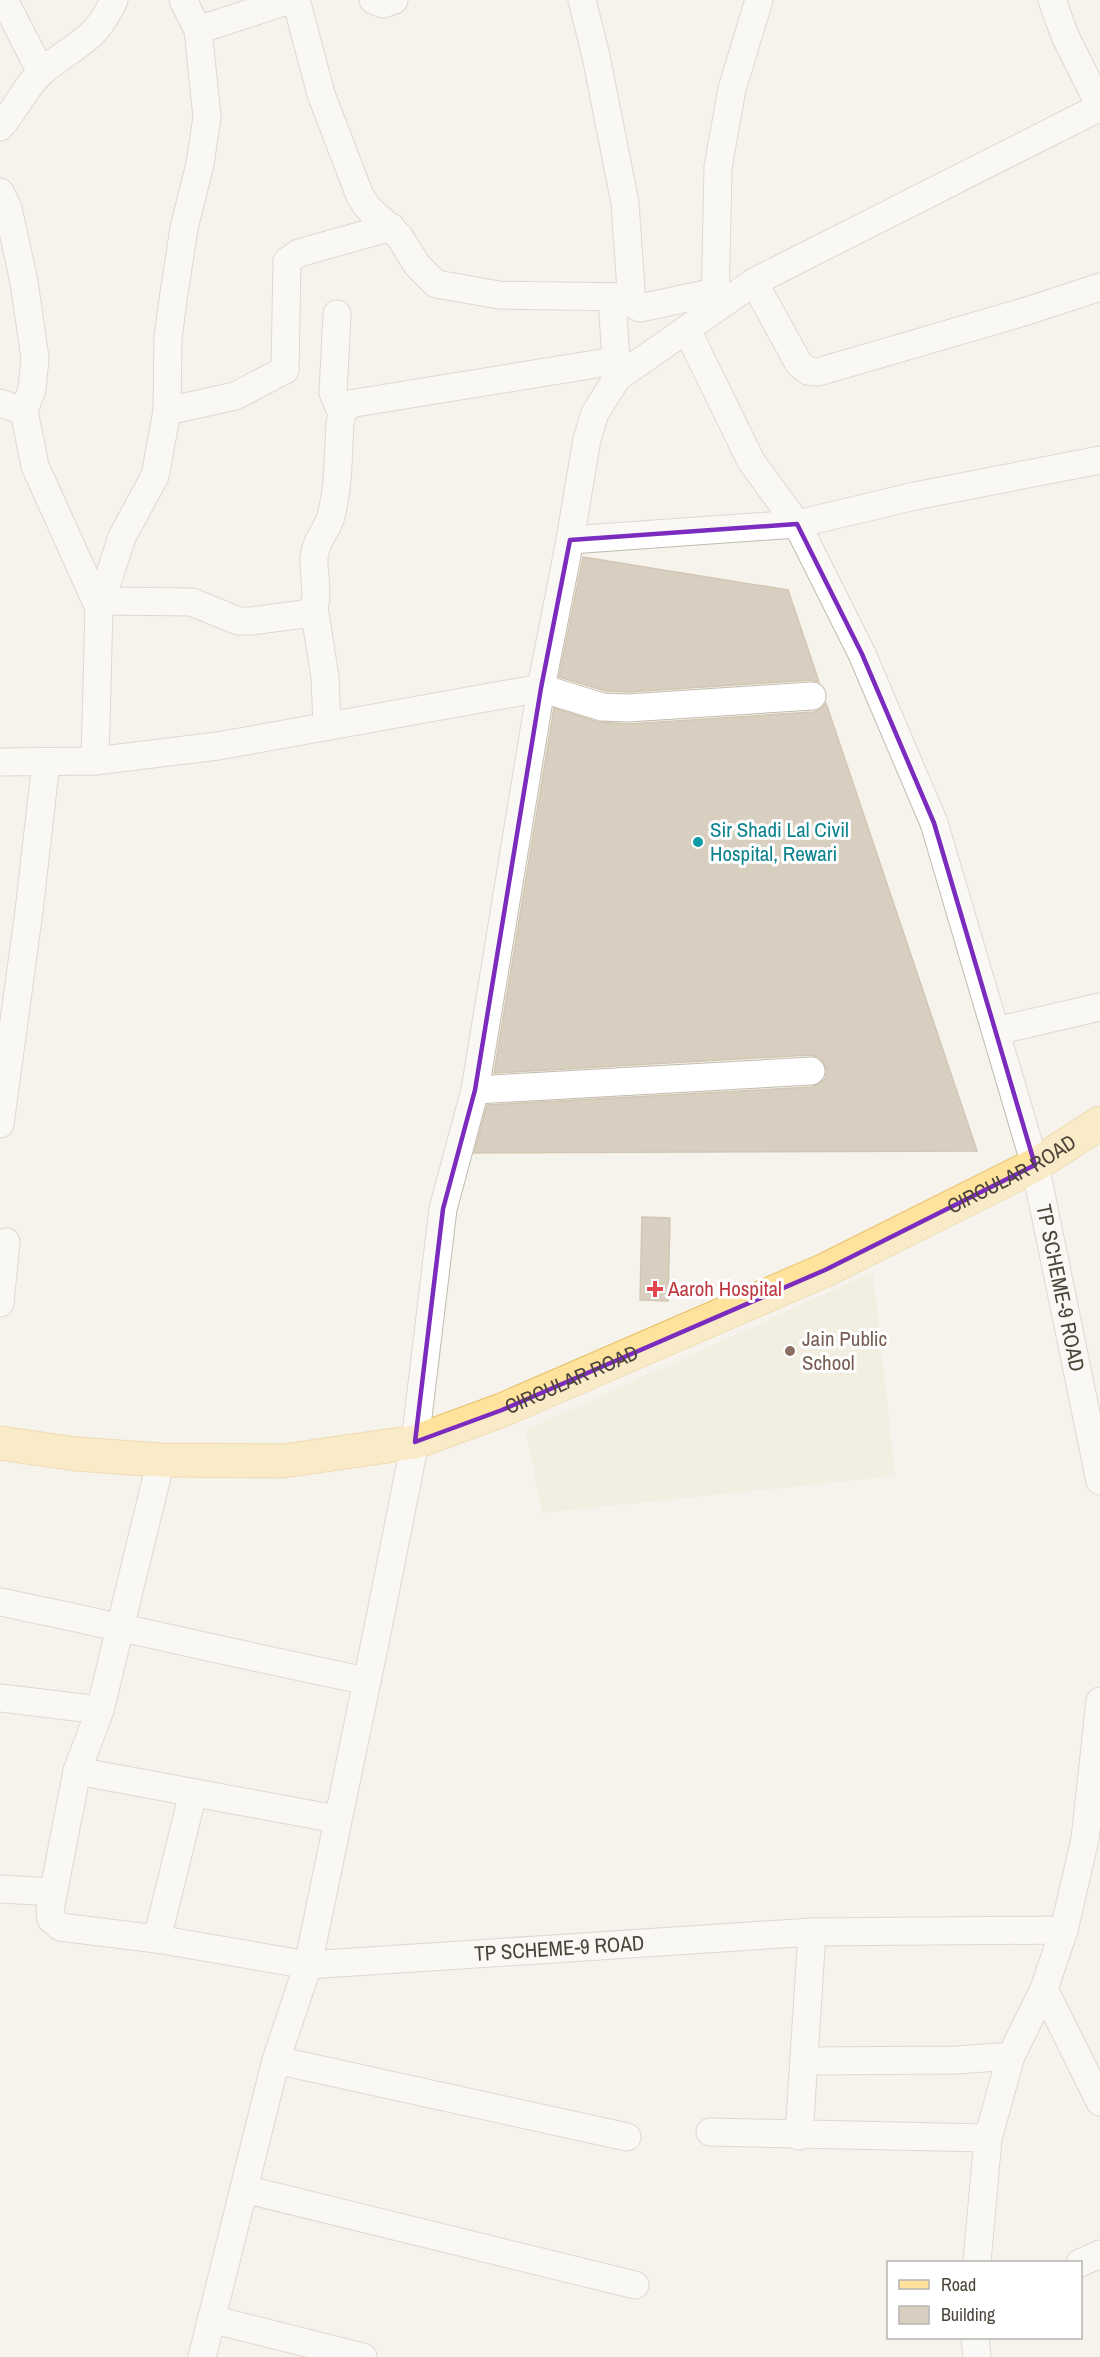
<svg xmlns="http://www.w3.org/2000/svg" width="1100" height="2357" viewBox="0 0 1100 2357" font-family="'Archivo Narrow',sans-serif">
	<rect width="100%" height="100%" fill="#f6f3ec"/>
	<polygon fill="#efe8d6" points="873,1272 895,1476 542,1513 526,1430"/>
	<g fill="#d8cfc1" stroke="#d3c7b4" stroke-width="1.5">
		<polygon points="583,557 788,590 819,682 811,680 628,692 605,691 559,677"/>
		<polygon points="826,703 977,1151 474,1153 487,1105 812,1087 825,1079 827,1071 824,1063 819,1057 810,1055 494,1073 554,708 598,722 629,724 813,712 821,709"/>
		<polygon points="642,1217 670,1218 668,1301 640,1300"/>
	</g>
	<g fill="none" stroke-linecap="round" stroke-linejoin="round">
		<defs>
			<g id="minor">
				<polyline points="4,0 41,72"/>
				<polyline points="296,0 321,94 360,196 368,208 399,236 417,265 436,284 499,295 630,297"/>
				<polyline points="373,0 383,4 394,0"/>
				<polyline points="582,0 596,56 625,203 632,304 640,308 715,292"/>
				<polyline points="1052,0 1065,36 1100,106"/>
				<polyline points="198,30 290,0"/>
				<path d="M 0,127 C 16,110 25,86 43,71 C 75,43 94,44 114,0"/>
				<polyline points="0,192 8,208 24,282 35,358 32,389 24,411 35,466 99,608 95,761"/>
				<polyline points="754,282 799,364 808,371 818,372 1027,311 1100,287"/>
				<polyline points="612,297 617,377"/>
				<polyline points="715,308 718,167 732,89 759,0"/>
				<polyline points="337,314 333,393 342,414"/>
				<path id="s1" d="M 687,330 L 751,461 L 797,524 L 862,654 L 934,823 L 1035,1165 L 1100,1481"/>
				<polyline points="0,403 24,411"/>
				<polyline points="167,411 235,396 285,370 287,261 299,253 391,227"/>
				<polyline points="570,540 797,524 915,496 1100,460"/>
				<path d="M 102,601 L 192,602 L 238,621 L 251,621 L 304,614 L 314,608 C 319,591 313,575 314,558 C 315,541 327,531 331,516 C 339,486 338,454 340,424 L 342,414 L 349,404 L 614,361"/>
				<polyline points="99,608 122,537 155,476 167,411 168,338 173,300 184,228 200,164 207,117 198,30 183,0"/>
				<polyline points="314,608 325,677 327,725"/>
				<polyline points="0,762 95,761 218,746 541,688 602,707 628,708 812,696"/>
				<polyline points="996,1031 1100,1007"/>
				<polyline points="475,1090 811,1071"/>
				<polyline points="0,1124 29,911 46,762"/>
				<polyline points="0,1303 6,1242"/>
				<path id="s2" d="M 161,1460 L 100,1710 L 77,1771 L 50,1910 L 51,1919 L 60,1927 L 157,1939 L 308,1965 L 812,1932 L 1064,1930"/>
				<path d="M 0,1602 C 123,1627 244,1656 367,1681"/>
				<polyline points="0,1698 100,1710"/>
				<polyline points="77,1771 336,1819"/>
				<polyline points="0,1889 53,1892"/>
				<polyline points="157,1939 193,1793"/>
				<polyline points="1044,1989 1100,2102"/>
				<polyline points="276,2060 627,2137"/>
				<polyline points="804,2061 957,2060 1011,2056"/>
				<polyline points="710,2132 988,2138"/>
				<polyline points="799,2136 812,1932"/>
				<polyline points="244,2189 635,2285"/>
				<polyline points="977,2262 988,2138 1011,2056 1044,1989 1064,1930 1085,1839 1100,1701"/>
				<polyline points="1080,2263 1100,2254"/>
				<polyline points="211,2319 363,2357"/>
				<polyline points="975,2338 977,2357"/>
				<polyline points="202,2357 276,2060 308,1965 379,1623 415,1442 443,1209 475,1090 541,688 570,540 587,439 595,413 617,378 754,282 1100,107"/>
			</g>
			<g id="major">
				<path id="s3" d="M 0,1443 L 76,1454 L 161,1460 L 283,1461 L 415,1442 L 502,1410 L 825,1270 L 1035,1165 L 1100,1123"/>
			</g>
		</defs>
		<use href="#minor" stroke="#c2bbae" stroke-width="29"/>
		<use href="#major" stroke="#e6c16a" stroke-width="35"/>
		<use href="#minor" stroke="#fff" stroke-width="27"/>
		<use href="#major" stroke="#ffe39c" stroke-width="33"/>
	</g>
	<path d="M0 0H1100V2357H0ZM 797,524 L 862,654 L 934,823 L 1035,1165 L 825,1270 L 502,1410 L 415,1442 L 443,1209 L 475,1090 L 541,688 L 570,540 Z" fill="#f6f3ec" fill-opacity=".55" fill-rule="evenodd"/>
	<path fill="none" stroke="#7b2cbf" stroke-width="4.5" stroke-linejoin="round" d="M 797,524 L 862,654 L 934,823 L 1035,1165 L 825,1270 L 502,1410 L 415,1442 L 443,1209 L 475,1090 L 541,688 L 570,540 Z"/>
	<circle fill="#0f9aa8" stroke="#fff" stroke-width="2" cx="698" cy="842" r="6"/>
	<path fill="#e0444e" stroke="#fff" stroke-width="2" d="M652 1280h6v6h6v6h-6v6h-6v-6h-6v-6h6z"/>
	<circle fill="#8d6e63" stroke="#fff" stroke-width="2" cx="790" cy="1351" r="6"/>
	<g text-anchor="middle" stroke-width="6" stroke-linejoin="round" paint-order="stroke">
		<g font-size="21" fill="#0d838f" stroke="#fff" text-anchor="start">
			<text x="710" y="837">Sir Shadi Lal Civil<tspan x="710" dy="24">Hospital, Rewari</tspan></text>
		</g>
		<g font-size="21" fill="#4b4439" stroke="#fff">
			<text dy="7" stroke="none"><textPath href="#s3" startOffset="1072">CIRCULAR ROAD</textPath></text>
			<text dy="7" stroke="none"><textPath href="#s1" startOffset="1035">TP SCHEME-9 ROAD</textPath></text>
			<text dy="7" stroke="none"><textPath href="#s3" startOffset="586">CIRCULAR ROAD</textPath></text>
			<text dy="7" stroke="none"><textPath href="#s2" startOffset="988">TP SCHEME-9 ROAD</textPath></text>
		</g>
		<g font-size="21" fill="#be3a42" stroke="#fff" text-anchor="start">
			<text x="668" y="1296">Aaroh Hospital</text>
		</g>
		<g font-size="21" fill="#785e54" stroke="#fff" text-anchor="start">
			<text x="802" y="1346">Jain Public<tspan x="802" dy="24">School</tspan></text>
		</g>
	</g>
	<rect x="887" y="2261" width="195" height="78" fill="#ffffff" stroke="#b7b4b0" stroke-width="1.5"/>
	<rect x="899" y="2280" width="30" height="9" fill="#ffe39c" stroke="#b7b4b0" stroke-width="1.5"/>
	<text x="941" y="2291" font-size="18" fill="#4b4439">Road</text>
	<rect x="899" y="2306" width="30" height="18" fill="#d8cfc1" stroke="#b7b4b0" stroke-width="1.5"/>
	<text x="941" y="2321" font-size="18" fill="#4b4439">Building</text>
</svg>
